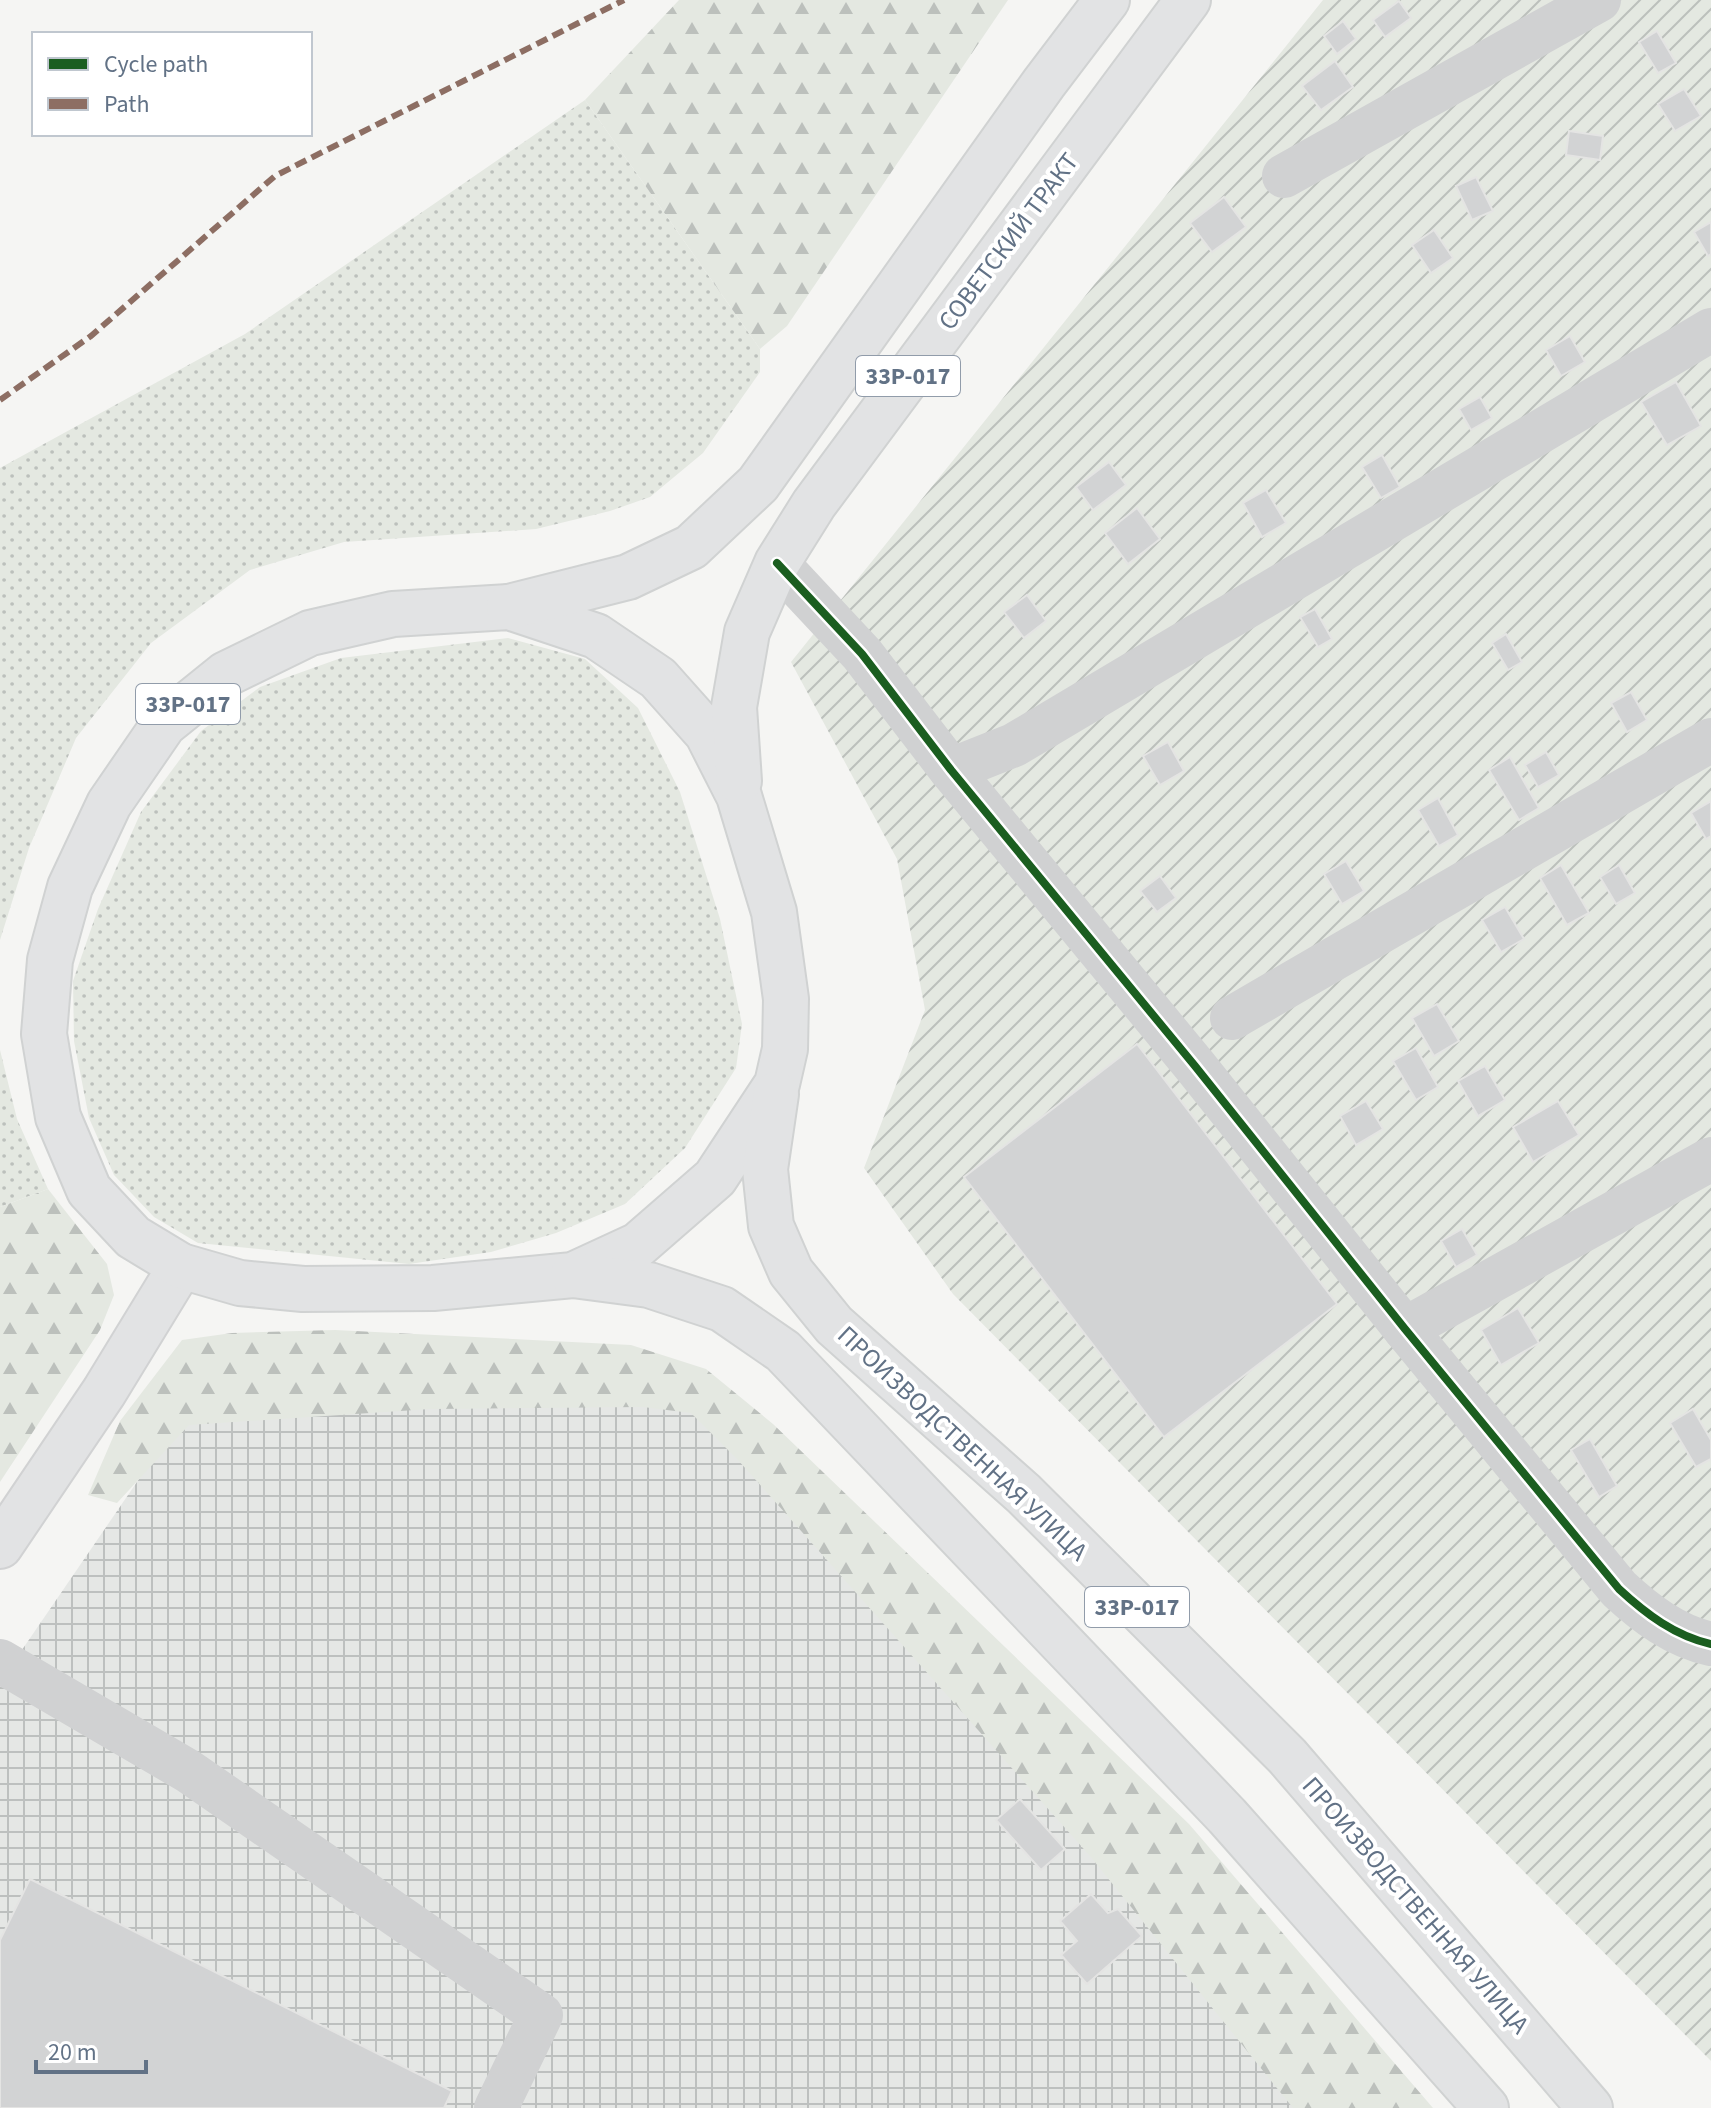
<svg xmlns="http://www.w3.org/2000/svg" width="1711" height="2108" viewBox="0 0 1711 2108" font-family="'Source Sans 3',sans-serif">
	<defs>
		<pattern id="industrial-grid" width="8" height="8" patternUnits="userSpaceOnUse" patternTransform="scale(2)"><rect width="8" height="8" fill="#e5e7e5"/><path d="M0 4h8M4 0v8" fill="none" stroke="#bdc0bf"/></pattern>
		<pattern id="grass-dots" width="8" height="8" patternUnits="userSpaceOnUse" patternTransform="scale(2)"><rect width="8" height="8" fill="#e4e8e1"/><path d="M2 2h.1M6 6h.1" fill="none" stroke="#bcc0bc" stroke-width="1.8" stroke-linecap="round"/></pattern>
		<pattern id="forest-firs" width="22" height="20" patternUnits="userSpaceOnUse" patternTransform="scale(2)"><rect width="22" height="20" fill="#e4e8e1"/><path d="M5 1l3.5 6h-7zM16 11l3.5 6h-7z" fill="#bcc0bc"/></pattern>
		<pattern id="garden-furrows" width="10" height="10" patternUnits="userSpaceOnUse" patternTransform="scale(2)"><rect width="10" height="10" fill="#e4e8e1"/><path d="M-1 1l2-2M0 10L10 0M9 11l2-2" fill="none" stroke="#bcc0bc"/></pattern>
	</defs>
	<rect width="100%" height="100%" fill="#f5f5f3"/>
	<polygon fill="url(#industrial-grid)" points="204,1384 690,1386 1363,2108 0,2108 0,1682"/>
	<g fill="url(#grass-dots)">
		<polygon points="585,100 760,349 760,372 703,453 650,497 610,511 536,529 344,542 250,570 151,643 76,738 29,848 0,940 0,468 245,334"/>
		<polygon points="508,638 585,659 638,708 680,792 720,919 742,1024 736,1068 685,1148 625,1204 556,1233 491,1252 409,1264 198,1243 154,1217 114,1175 89,1118 74,1041 73,981 98,909 141,812 201,731 260,687 341,658"/>
		<polygon points="0,1050 17,1119 48,1189 0,1207"/>
	</g>
	<g fill="url(#forest-firs)">
		<polygon points="679,0 1008,0 787,326 760,349 585,100"/>
		<polygon points="48,1189 107,1264 114,1295 100,1330 0,1482 0,1207"/>
		<polygon points="335,1330 631,1345 706,1369 773,1424 1189,1824 1433,2108 1293,2108 1090,1856 738,1460 691,1413 643,1407 430,1409 189,1425 117,1503 88,1495 120,1421 182,1340 232,1333"/>
	</g>
	<polygon fill="url(#garden-furrows)" points="1323,0 1711,0 1711,2061 953,1294 864,1168 925,1010 897,859 791,662"/>
	<g fill="#d2d3d4" stroke="#e4e4e3" stroke-width="2">
		<polygon points="1399,1 1411,18 1385,37 1373,20"/>
		<polygon points="1343,21 1356,39 1337,54 1324,36"/>
		<polygon points="1657,31 1676,63 1658,73 1639,42"/>
		<polygon points="1335,61 1353,87 1321,110 1302,86"/>
		<polygon points="1684,89 1701,116 1675,131 1658,104"/>
		<polygon points="1569,131 1603,136 1600,160 1566,155"/>
		<polygon points="1476,177 1493,211 1472,220 1456,186"/>
		<polygon points="1224,197 1246,227 1212,252 1190,223"/>
		<polygon points="1711,222 1711,254 1708,256 1694,232"/>
		<polygon points="1434,230 1453,258 1431,273 1412,245"/>
		<polygon points="1570,336 1585,362 1561,376 1546,350"/>
		<polygon points="1676,382 1701,426 1667,445 1641,402"/>
		<polygon points="1480,397 1492,418 1471,430 1459,409"/>
		<polygon points="1382,455 1400,487 1381,498 1362,467"/>
		<polygon points="1109,462 1126,485 1093,510 1076,487"/>
		<polygon points="1266,490 1286,523 1262,537 1243,503"/>
		<polygon points="1137,508 1160,539 1128,564 1105,533"/>
		<polygon points="1027,595 1046,621 1024,638 1004,612"/>
		<polygon points="1315,609 1332,639 1318,647 1300,617"/>
		<polygon points="1506,634 1522,662 1508,670 1492,643"/>
		<polygon points="1631,692 1647,720 1627,732 1611,703"/>
		<polygon points="1168,742 1184,771 1160,785 1143,756"/>
		<polygon points="1546,752 1559,775 1538,787 1525,765"/>
		<polygon points="1510,757 1539,808 1519,820 1489,770"/>
		<polygon points="1438,798 1458,835 1439,846 1418,810"/>
		<polygon points="1711,801 1711,836 1706,839 1691,813"/>
		<polygon points="1346,861 1364,891 1342,904 1324,874"/>
		<polygon points="1561,865 1589,913 1567,925 1540,878"/>
		<polygon points="1619,865 1635,893 1616,904 1600,877"/>
		<polygon points="1160,876 1176,898 1157,912 1140,891"/>
		<polygon points="1505,907 1524,939 1501,952 1482,920"/>
		<polygon points="1437,1004 1459,1041 1434,1056 1412,1018"/>
		<polygon points="1137,1044 1337,1304 1164,1437 964,1177"/>
		<polygon points="1416,1048 1438,1087 1416,1100 1393,1061"/>
		<polygon points="1485,1066 1505,1100 1478,1116 1458,1081"/>
		<polygon points="1366,1101 1383,1129 1356,1145 1340,1116"/>
		<polygon points="1558,1101 1579,1135 1533,1162 1513,1127"/>
		<polygon points="1462,1229 1477,1255 1456,1267 1441,1241"/>
		<polygon points="1518,1308 1539,1343 1501,1365 1481,1330"/>
		<polygon points="1693,1409 1711,1440 1711,1459 1696,1467 1670,1423"/>
		<polygon points="1590,1439 1617,1486 1599,1497 1571,1450"/>
		<polygon points="1020,1799 1065,1849 1041,1870 996,1820"/>
		<polygon points="30,1879 452,2091 444,2108 0,2108 0,1940"/>
		<polygon points="1091,1894 1108,1913 1118,1909 1142,1936 1087,1984 1061,1955 1077,1941 1060,1921"/>
	</g>
	<g fill="none" stroke-linecap="round" stroke-linejoin="round">
		<defs>
			<polyline id="major" points="0,1546 104,1392 181,1266"/>
			<g id="highway">
				<polygon points="509,607 596,636 658,678 707,733 739,796 774,912 786,999 785,1049 777,1084 715,1178 638,1245 573,1275 433,1288 303,1289 240,1283 181,1266 133,1237 89,1190 58,1117 44,1034 50,960 70,887 109,804 164,724 226,674 310,633 393,614"/>
				<polyline points="509,607 628,577 691,547 758,484 1044,83 1107,0"/>
				<polyline points="739,781 734,707 747,632 777,563 814,504 1188,0"/>
				<polyline points="776,1094 765,1169 771,1226 791,1272 834,1325 1024,1494 1287,1756 1590,2108"/>
				<polyline points="573,1275 649,1285 722,1309 783,1351 1227,1816 1486,2108"/>
			</g>
		</defs>
		<use href="#major" stroke="#d1d2d3" stroke-width="48"/>
		<use href="#highway" stroke="#d0d2d2" stroke-width="48"/>
		<g stroke="#d0d1d2" stroke-width="44">
			<polyline points="1284,176 1599,0"/>
			<path d="M 777,563 L 862,654 L 951,770 L 1195,1066 L 1405,1329 L 1619,1589 C 1646,1614 1675,1636 1711,1644"/>
			<polyline points="951,770 1014,745 1711,330"/>
			<polyline points="1232,1018 1711,740"/>
			<polyline points="1405,1329 1711,1159"/>
			<polyline points="0,1661 188,1771 541,2015 496,2108"/>
		</g>
		<use href="#major" stroke="#e2e3e4" stroke-width="44"/>
		<use href="#highway" stroke="#e2e3e4" stroke-width="44"/>
		<polyline stroke="#8d6e63" stroke-width="6" stroke-dasharray="12 6" stroke-linecap="butt" points="0,400 91,336 275,176 624,0"/>
		<defs>
			<path id="cycleway" d="M 777,563 L 862,654 L 951,770 L 1195,1066 L 1405,1329 L 1619,1589 C 1646,1614 1675,1636 1711,1644"/>
		</defs>
		<use href="#cycleway" stroke="#fff" stroke-width="13"/>
		<use href="#cycleway" stroke="#1b5e20" stroke-width="8"/>
	</g>
	<g text-anchor="middle" stroke-width="8" stroke-linejoin="round" paint-order="stroke">
		<g fill="#fff" stroke="#919caa" stroke-width="2">
			<rect x="856" y="356" width="104" height="40" rx="6"/>
			<rect x="136" y="684" width="104" height="40" rx="6"/>
			<rect x="1085" y="1587" width="104" height="40" rx="6"/>
		</g>
		<g font-size="24" font-weight="bold" fill="#627286">
			<text x="908" y="384">33Р-017</text>
			<text x="188" y="712">33Р-017</text>
			<text x="1137" y="1615">33Р-017</text>
		</g>
		<g font-size="26" fill="#627286" stroke="#fff">
			<text transform="translate(1008 241) rotate(-53)" y="9">СОВЕТСКИЙ ТРАКТ</text>
			<text transform="translate(963 1443) rotate(43)" y="9">ПРОИЗВОДСТВЕННАЯ УЛИЦА</text>
			<text transform="translate(1416 1905) rotate(49)" y="9">ПРОИЗВОДСТВЕННАЯ УЛИЦА</text>
		</g>
	</g>
	<rect x="32" y="32" width="280" height="104" fill="#ffffff" stroke="#c0c7cf" stroke-width="2"/>
	<rect x="48" y="58" width="40" height="12" fill="#1b5e20" stroke="#c0c7cf" stroke-width="2"/>
	<text x="104" y="72" font-size="24" fill="#627286">Cycle path</text>
	<rect x="48" y="98" width="40" height="12" fill="#8d6e63" stroke="#c0c7cf" stroke-width="2"/>
	<text x="104" y="112" font-size="24" fill="#627286">Path</text>
	<path d="M36 2060v12h110v-12" fill="none" stroke="#627286" stroke-width="4"/>
	<text x="48" y="2060" font-size="24" fill="#627286" stroke="#ffffff" stroke-width="6" paint-order="stroke">20 m</text>
</svg>
